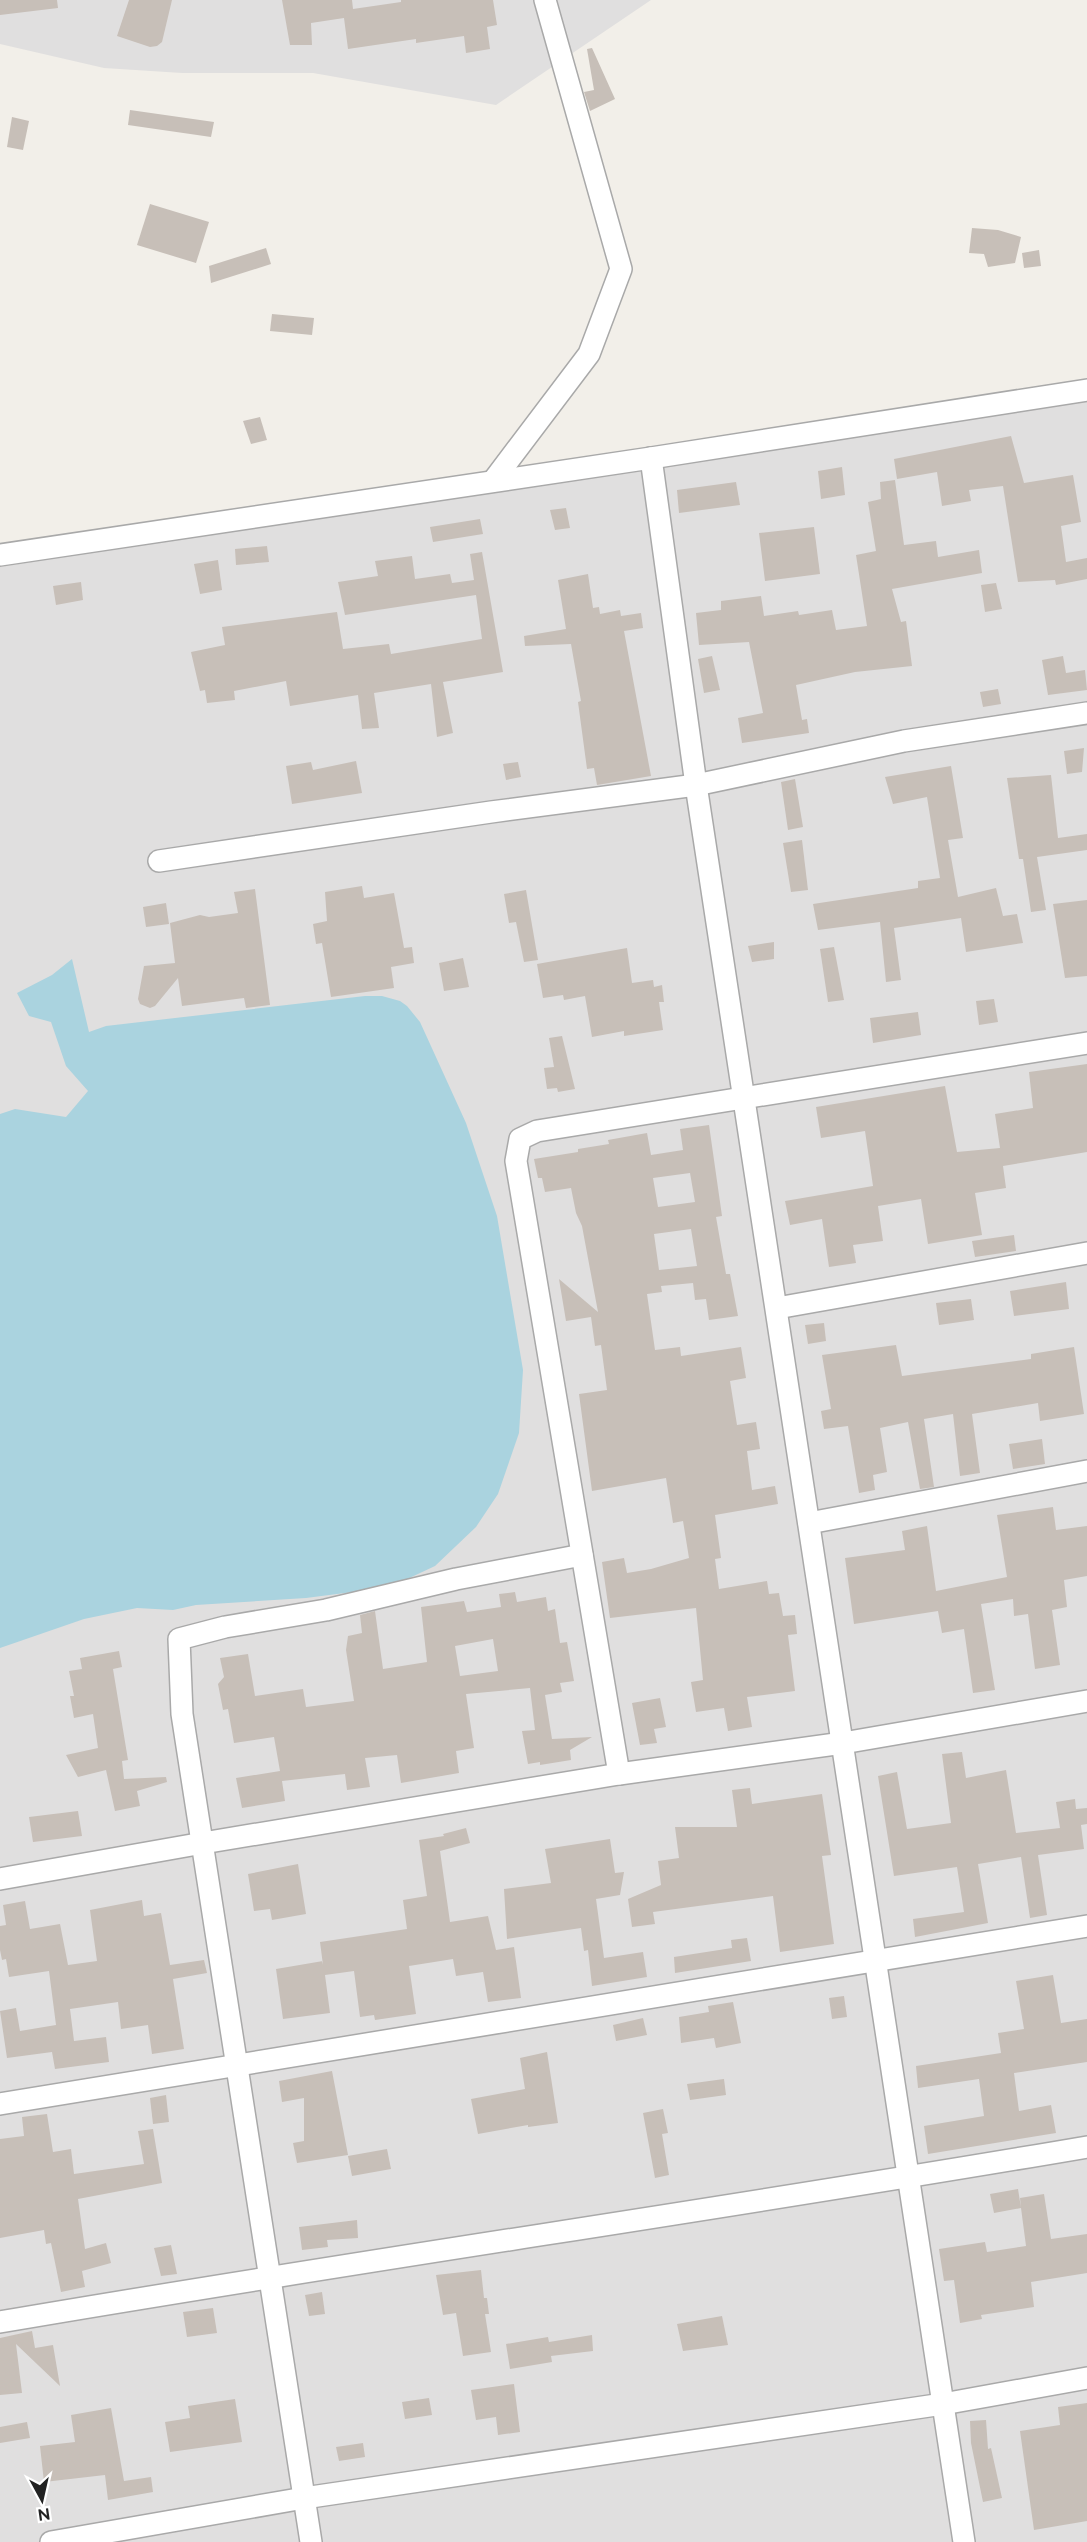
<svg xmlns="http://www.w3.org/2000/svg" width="1087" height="2542" viewBox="0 0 1087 2542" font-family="Raleway,sans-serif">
	<rect width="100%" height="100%" fill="#f2efe9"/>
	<g fill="#e0dfdf">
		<polygon points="0,0 651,0 496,105 313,73 182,73 104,68 0,44"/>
		<polygon points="1087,389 1087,2542 0,2542 0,567"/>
	</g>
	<polygon fill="#aad3df" points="72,959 89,1032 106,1026 365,996 382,996 400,1001 407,1006 420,1022 466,1123 497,1216 523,1370 519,1433 498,1494 476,1527 435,1566 403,1581 368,1590 306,1598 196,1605 173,1610 137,1608 84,1619 0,1648 0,1114 15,1109 66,1117 88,1091 66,1066 51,1022 29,1016 17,993 52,975"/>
	<g fill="#c7bfb8" fill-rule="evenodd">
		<polygon points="0,0 57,0 58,8 0,15"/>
		<polygon points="129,0 172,0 162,42 157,46 150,47 117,36"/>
		<polygon points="282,0 352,0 353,9 401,2 401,0 493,0 497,25 487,27 490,49 466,53 464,36 416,43 416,39 348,49 344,18 311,23 312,45 290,45"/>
		<polygon points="592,48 615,99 590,111 584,92 594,90 587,49"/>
		<polygon points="130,110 214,122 211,137 128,125"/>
		<polygon points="12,117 29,121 23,150 7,147"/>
		<polygon points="150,204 209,222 196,263 137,245"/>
		<polygon points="972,228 998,230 1021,237 1015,263 988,267 984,254 969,253"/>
		<polygon points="266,248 271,264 211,283 209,266"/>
		<polygon points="1039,250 1041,266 1024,268 1022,253"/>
		<polygon points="272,314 314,318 312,335 270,331"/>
		<polygon points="260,417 267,440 251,444 243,421"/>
		<polygon points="1011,436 1024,483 1073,475 1081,522 1061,526 1066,562 1087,558 1087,579 1056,585 1055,580 1018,582 1003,486 969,490 971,501 942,506 937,472 897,479 894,459"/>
		<polygon points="842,467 845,495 821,499 818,471"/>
		<polygon points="895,480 904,545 936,541 938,557 979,550 982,573 892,589 901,622 906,621 912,666 855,672 796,685 802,720 807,719 809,733 742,743 738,718 763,713 749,642 699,645 696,613 721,610 721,601 761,596 764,616 798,611 799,615 832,610 836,630 867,626 856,555 876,551 868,502 881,499 880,482"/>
		<polygon points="736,482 740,505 679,513 677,490"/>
		<polygon points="566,508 570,528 555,530 550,510"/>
		<polygon points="480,519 483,534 433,542 430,527"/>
		<polygon points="814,527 820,574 765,581 759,533"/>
		<polygon points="267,546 269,562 236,565 235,549"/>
		<polygon points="482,552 503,672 443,682 453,733 437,737 431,684 374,693 379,728 362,729 358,695 290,706 286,681 234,691 235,700 207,703 205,690 200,691 191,652 225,645 222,627 337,612 343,649 389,644 391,654 482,639 476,595 345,615 338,582 378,576 375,561 412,556 415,579 450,574 452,583 474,580 470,554"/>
		<polygon points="218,560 222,590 200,594 194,564"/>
		<polygon points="588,574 593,608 599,607 600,614 620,610 621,616 641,613 643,628 624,631 651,776 597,785 594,768 587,769 578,702 581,701 571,644 525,646 524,636 566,629 558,580"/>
		<polygon points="81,582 83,600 56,605 53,586"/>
		<polygon points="996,583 1002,609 985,612 981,585"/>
		<polygon points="712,656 720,690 704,693 698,659"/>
		<polygon points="1063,656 1066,673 1085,670 1087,690 1048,695 1042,660"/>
		<polygon points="998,689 1001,704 983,707 980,692"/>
		<polygon points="1084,748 1082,772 1067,774 1064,751"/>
		<polygon points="356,761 362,793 292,804 286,766 311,762 313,770"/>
		<polygon points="518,762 521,777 506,780 503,764"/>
		<polygon points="951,766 963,838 948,840 958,897 996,888 1003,916 1017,914 1023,943 966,952 961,918 894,928 901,980 886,982 880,922 818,930 813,904 918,888 918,881 940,878 927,797 893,804 885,777"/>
		<polygon points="1051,775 1058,838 1087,834 1087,850 1037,857 1046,910 1031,912 1023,859 1019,859 1007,778"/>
		<polygon points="795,779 803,827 788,830 781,782"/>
		<polygon points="802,840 808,890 791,892 783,843"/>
		<polygon points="362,886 364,898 394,893 404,948 412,947 414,963 391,967 394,988 331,997 322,943 316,944 313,924 327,921 325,892"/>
		<polygon points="255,889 270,1005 246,1008 244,998 182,1006 178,978 155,1006 150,1008 140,1004 138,999 144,966 175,963 170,923 200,915 209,917 238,913 234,892"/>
		<polygon points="526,890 538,960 524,962 516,922 509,923 504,894"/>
		<polygon points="1087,900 1087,976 1065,978 1053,904"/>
		<polygon points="166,903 169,924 146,927 143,907"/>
		<polygon points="774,942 774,959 752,962 748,946"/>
		<polygon points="834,947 844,1000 828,1002 820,949"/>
		<polygon points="627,948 632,983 653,980 654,987 662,985 664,1002 659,1002 663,1030 624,1036 624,1031 592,1037 585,996 564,1000 563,995 543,998 537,964"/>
		<polygon points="463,958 469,987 444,991 439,963"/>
		<polygon points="994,999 998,1022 979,1025 976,1001"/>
		<polygon points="918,1012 921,1035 873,1043 870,1018"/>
		<polygon points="562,1036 575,1089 558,1092 557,1088 547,1089 544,1068 554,1067 549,1038"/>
		<polygon points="1087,1064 1087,1152 1003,1166 1006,1188 975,1193 982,1235 928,1244 921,1199 878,1206 883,1241 853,1245 856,1263 829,1267 822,1219 790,1225 785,1201 873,1186 865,1131 821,1138 816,1107 945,1086 957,1152 1000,1148 995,1114 1033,1108 1029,1072"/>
		<path d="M 709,1125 L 722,1216 L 716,1217 L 726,1274 L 730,1274 L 738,1316 L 709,1320 L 706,1299 L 695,1300 L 693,1283 L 661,1286 L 662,1292 L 647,1294 L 655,1350 L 680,1347 L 681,1356 L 741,1347 L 746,1378 L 730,1381 L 737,1425 L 756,1422 L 760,1449 L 747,1451 L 752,1490 L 775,1486 L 778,1504 L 715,1515 L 721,1558 L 715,1559 L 719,1589 L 767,1581 L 769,1594 L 779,1593 L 783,1616 L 795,1615 L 797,1634 L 788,1635 L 795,1691 L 747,1697 L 752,1727 L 728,1731 L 724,1708 L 696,1712 L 691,1682 L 703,1680 L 696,1608 L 610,1618 L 602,1562 L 624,1558 L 627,1573 L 651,1569 L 689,1558 L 683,1521 L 673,1523 L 666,1478 L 592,1491 L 579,1394 L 607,1390 L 601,1345 L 595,1346 L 591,1317 L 566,1321 L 559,1279 L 598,1312 L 582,1226 L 576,1213 L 571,1188 L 545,1192 L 542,1178 L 538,1178 L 534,1159 L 578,1152 L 578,1149 L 609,1144 L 608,1140 L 647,1133 L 651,1155 L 683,1150 L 680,1129 ZM 690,1173 L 695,1202 L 658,1207 L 653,1178 ZM 691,1229 L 697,1266 L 659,1270 L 654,1234 Z"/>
		<polygon points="1014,1235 1016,1251 975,1257 972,1241"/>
		<polygon points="1066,1282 1069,1309 1014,1316 1010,1291"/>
		<polygon points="971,1299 974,1320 939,1325 936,1303"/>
		<polygon points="824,1323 826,1341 808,1344 805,1325"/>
		<polygon points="896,1345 902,1376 1031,1359 1031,1354 1074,1347 1084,1414 1040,1421 1038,1403 972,1414 980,1473 960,1476 953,1414 924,1419 934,1487 920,1489 908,1422 880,1428 887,1472 873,1475 875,1490 859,1493 848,1426 824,1429 821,1411 831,1409 822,1355"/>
		<polygon points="1042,1439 1045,1464 1013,1469 1009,1444"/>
		<polygon points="1053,1507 1056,1530 1087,1526 1087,1576 1064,1580 1067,1607 1052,1610 1060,1665 1035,1669 1028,1614 1014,1616 1013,1599 981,1604 995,1690 973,1693 964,1629 942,1633 938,1611 854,1624 845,1558 905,1550 902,1531 927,1526 936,1591 1007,1577 997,1515"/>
		<path d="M 515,1592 L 517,1602 L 546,1597 L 548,1611 L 555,1609 L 560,1643 L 567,1642 L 574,1681 L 560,1683 L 562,1692 L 545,1695 L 552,1739 L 592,1737 L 570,1750 L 571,1760 L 540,1765 L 540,1762 L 528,1764 L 522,1731 L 535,1730 L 530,1688 L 466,1694 L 474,1748 L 456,1751 L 459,1773 L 401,1783 L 397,1755 L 365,1758 L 370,1787 L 347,1790 L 345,1774 L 282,1781 L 285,1801 L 242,1808 L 236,1778 L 280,1771 L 274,1737 L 234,1743 L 228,1709 L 223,1710 L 218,1684 L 224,1677 L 220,1658 L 248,1654 L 255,1696 L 303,1689 L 306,1707 L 354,1701 L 346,1650 L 348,1636 L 362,1633 L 360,1615 L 375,1611 L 383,1669 L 427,1662 L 421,1607 L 464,1601 L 467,1612 L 501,1607 L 499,1594 ZM 493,1639 L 498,1671 L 460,1676 L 455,1646 Z"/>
		<polygon points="119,1651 122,1667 113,1669 128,1760 122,1761 124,1779 166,1777 167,1782 137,1791 140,1806 115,1811 106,1770 78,1777 66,1755 98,1748 93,1714 74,1718 70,1696 74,1696 69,1671 82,1669 80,1658"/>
		<polygon points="660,1698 666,1727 654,1729 657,1743 640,1745 632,1703"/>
		<polygon points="962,1752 966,1778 1006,1770 1016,1833 1060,1828 1056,1802 1075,1799 1076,1809 1087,1808 1087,1824 1081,1825 1084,1849 1038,1855 1047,1915 1030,1918 1021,1857 978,1864 988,1923 915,1937 913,1919 964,1912 957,1867 894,1876 878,1776 897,1772 907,1829 951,1823 942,1754"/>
		<polygon points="750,1788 752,1804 822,1794 831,1855 822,1856 834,1944 780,1952 773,1896 653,1912 655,1924 632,1927 628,1899 661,1885 658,1861 679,1858 675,1827 737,1827 732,1790"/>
		<polygon points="78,1811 82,1836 33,1842 29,1817"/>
		<polygon points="466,1828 470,1843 440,1851 450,1922 488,1916 496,1950 514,1947 521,1998 488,2002 483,1972 456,1976 453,1959 409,1966 416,2014 375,2020 374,2015 360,2017 354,1971 325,1975 330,2013 283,2019 276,1969 323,1961 323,1965 320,1942 407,1929 403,1900 427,1896 419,1840 444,1836 443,1834"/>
		<polygon points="610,1839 615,1873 624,1872 620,1895 596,1899 604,1958 643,1952 647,1977 592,1986 588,1950 584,1951 581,1928 507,1939 504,1889 551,1883 545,1849"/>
		<polygon points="298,1864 306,1914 272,1920 270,1909 254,1911 248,1874"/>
		<polygon points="142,1900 144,1916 161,1913 170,1965 204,1960 207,1973 173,1979 184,2049 152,2054 148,2025 121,2029 118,2002 70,2009 74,2041 106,2037 109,2062 55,2069 52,2052 7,2058 0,2011 16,2008 20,2031 56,2025 49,1971 9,1977 6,1959 2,1960 0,1950 0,1926 6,1925 3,1905 25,1901 30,1929 60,1924 68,1965 97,1961 90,1910"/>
		<polygon points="747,1938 751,1961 675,1973 674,1957 732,1948 731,1940"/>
		<polygon points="1053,1975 1061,2023 1087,2019 1087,2062 1014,2073 1019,2111 1051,2105 1056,2133 928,2154 924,2126 984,2116 979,2079 918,2088 916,2066 1001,2053 998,2033 1024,2029 1016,1981"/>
		<polygon points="844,1996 847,2017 832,2019 829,1998"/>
		<polygon points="733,2002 741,2043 716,2048 714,2038 681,2043 679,2017 709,2012 708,2006"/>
		<polygon points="643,2018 647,2035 616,2041 613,2025"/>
		<polygon points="547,2052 558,2123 528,2127 528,2125 478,2134 471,2099 525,2089 520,2058"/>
		<polygon points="332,2071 348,2155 297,2163 293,2143 304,2141 304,2098 282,2102 279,2081"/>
		<polygon points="724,2079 726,2095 690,2100 687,2084"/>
		<polygon points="166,2095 169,2122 153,2124 150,2098"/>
		<polygon points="663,2109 668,2133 662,2134 669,2175 655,2178 643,2113"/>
		<polygon points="47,2114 53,2152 71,2149 74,2174 144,2164 138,2131 153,2129 162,2183 78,2199 85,2249 106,2243 111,2263 82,2271 85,2287 61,2292 51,2243 46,2244 44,2230 0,2238 0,2139 24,2136 22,2117"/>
		<polygon points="387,2149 391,2169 352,2176 348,2156"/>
		<polygon points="1018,2189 1021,2208 1020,2198 1044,2194 1051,2239 1087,2234 1087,2273 1031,2282 1034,2307 981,2315 982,2319 960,2323 954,2280 944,2281 939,2249 985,2242 987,2252 1026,2246 1021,2208 994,2213 990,2194"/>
		<polygon points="357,2220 358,2238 327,2240 328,2247 302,2250 299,2227"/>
		<polygon points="171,2245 177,2274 161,2276 154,2248"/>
		<polygon points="481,2270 484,2298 487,2298 489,2314 485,2314 491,2352 463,2356 456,2313 443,2315 436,2275"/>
		<polygon points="322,2292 325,2314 309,2316 305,2295"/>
		<polygon points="213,2308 217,2333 187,2337 183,2312"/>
		<polygon points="722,2316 728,2345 683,2351 677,2324"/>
		<polygon points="32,2331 35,2348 53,2345 60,2386 16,2344 22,2393 0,2395 0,2338"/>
		<polygon points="592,2335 593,2351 551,2356 552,2362 510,2369 506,2344 548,2337 549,2342"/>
		<polygon points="514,2384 520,2432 498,2435 496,2417 476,2420 471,2390"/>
		<polygon points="429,2398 432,2415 405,2419 402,2402"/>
		<polygon points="235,2399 242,2442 170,2452 165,2422 190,2418 188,2406"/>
		<polygon points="1087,2403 1087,2521 1034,2530 1020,2431 1060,2425 1058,2407"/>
		<polygon points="111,2408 124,2481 151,2477 153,2492 108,2500 105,2475 44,2482 40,2446 75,2442 71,2415"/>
		<polygon points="986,2420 988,2449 991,2448 1002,2498 983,2502 971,2443 970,2421"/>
		<polygon points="27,2422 30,2438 0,2443 0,2427"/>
		<polygon points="363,2443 365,2457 339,2461 336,2447"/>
	</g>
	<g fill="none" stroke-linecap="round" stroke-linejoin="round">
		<defs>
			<g id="street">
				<polyline points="651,458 696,785 964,2542"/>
				<polyline points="493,481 589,354 621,269 545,0"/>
				<polyline points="0,555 651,458 1087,390"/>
				<polyline points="159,861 491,812 696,785 904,741 1087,713"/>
				<polyline points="777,1308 1087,1253"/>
				<polyline points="809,1523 1087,1471"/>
				<polyline points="619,1774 516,1161 520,1139 537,1131 1087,1043"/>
				<polyline points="0,1879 203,1843 619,1774 843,1743 1087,1701"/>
				<polyline points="0,2104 1087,1926"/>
				<path d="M 0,2322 C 362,2260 725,2209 1087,2147"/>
				<polyline points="51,2542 304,2498 943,2404 1087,2378"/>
				<polyline points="311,2542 182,1714 179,1639 225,1627 326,1610 456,1579 582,1555"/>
			</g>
		</defs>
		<use href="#street" stroke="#a9a9a9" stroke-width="24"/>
		<use href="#street" stroke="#fff" stroke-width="21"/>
	</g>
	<g transform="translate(42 2500) rotate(172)" stroke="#ffffff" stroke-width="4.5" paint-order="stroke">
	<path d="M0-4.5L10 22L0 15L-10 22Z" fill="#222222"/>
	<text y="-9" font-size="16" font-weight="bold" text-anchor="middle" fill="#222222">N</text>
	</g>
</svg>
